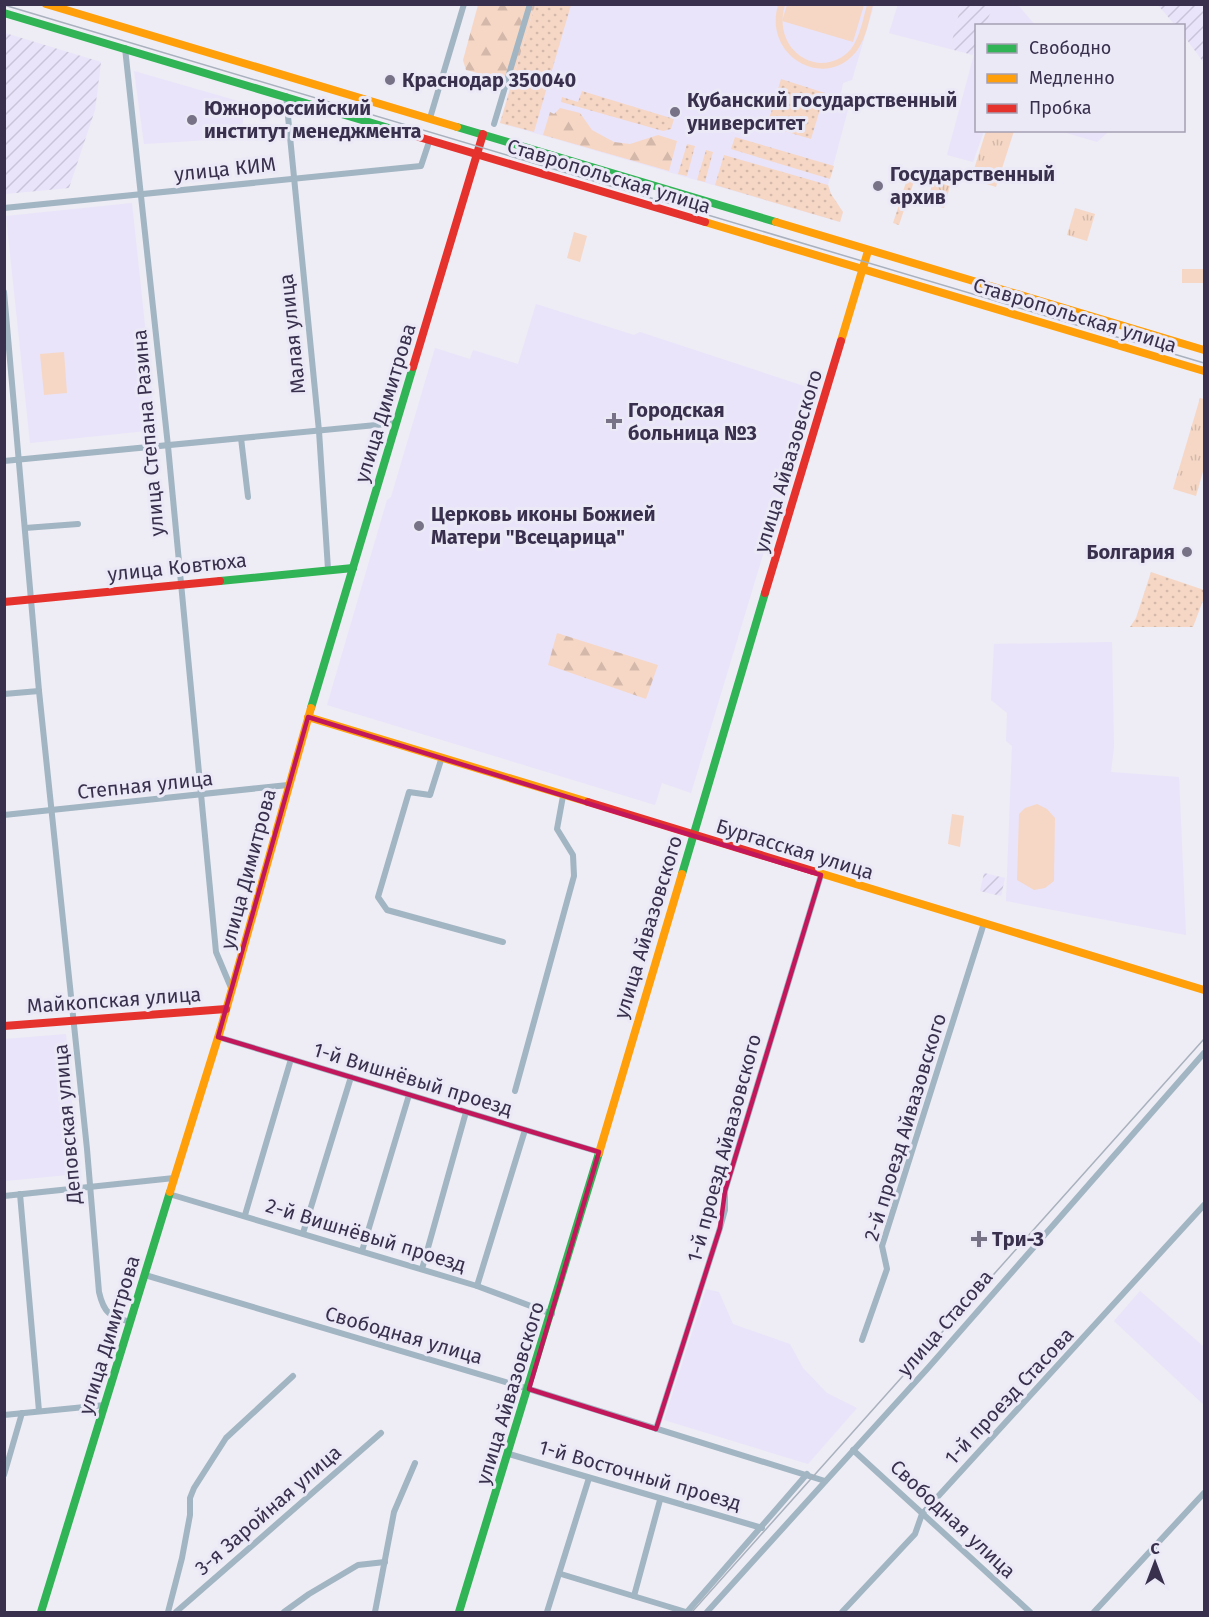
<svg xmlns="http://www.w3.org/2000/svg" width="1209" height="1617" viewBox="0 0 1209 1617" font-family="'Fira Sans',sans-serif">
	<defs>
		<pattern id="industrial-furrows" width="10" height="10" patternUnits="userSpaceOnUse" patternTransform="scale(1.5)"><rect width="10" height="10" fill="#e9e4fa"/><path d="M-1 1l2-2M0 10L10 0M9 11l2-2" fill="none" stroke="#c9c4d8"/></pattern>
		<pattern id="grass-dots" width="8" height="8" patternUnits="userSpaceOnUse" patternTransform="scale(1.5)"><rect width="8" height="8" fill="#f6d7c5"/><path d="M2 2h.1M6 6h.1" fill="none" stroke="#d4b9ab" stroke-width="1.8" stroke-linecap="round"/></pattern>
		<pattern id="forest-firs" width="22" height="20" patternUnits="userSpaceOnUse" patternTransform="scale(1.5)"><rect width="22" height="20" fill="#f6d7c5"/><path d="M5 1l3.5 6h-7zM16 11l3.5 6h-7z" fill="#d4b9ab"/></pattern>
		<pattern id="park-tufts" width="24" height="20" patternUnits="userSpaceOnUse" patternTransform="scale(1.5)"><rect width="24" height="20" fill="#f6d7c5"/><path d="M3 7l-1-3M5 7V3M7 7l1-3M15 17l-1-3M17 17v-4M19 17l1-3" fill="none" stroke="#d4b9ab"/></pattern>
	</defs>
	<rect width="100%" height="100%" fill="#eeecf4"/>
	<g fill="#e9e4fa">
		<polygon points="898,4 961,5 950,49 889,33"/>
		<polygon points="535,5 874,5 852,80 843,83 841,93 850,102 828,185 831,194 843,212 840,222 500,123"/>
		<polygon points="994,5 1018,5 1035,25 985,25"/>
		<polygon points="976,47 976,130 984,131 973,162 947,155"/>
		<polygon points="134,71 245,103 241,138 144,144"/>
		<polygon points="1060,131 1109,131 1097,142"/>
		<polygon points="132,203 156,430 30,443 6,216"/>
		<polygon points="536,304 634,335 640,332 813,389 691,793 662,783 655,805 327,705 387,500 391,497 435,348 470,359 473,350 518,364"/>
		<polygon points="1112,642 1114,747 1111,772 1179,777 1186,935 1006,901 1012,746 1006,741 1007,713 991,700 994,644"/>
		<polygon points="66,1034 78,1174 5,1181 5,1039"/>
		<polygon points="706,1289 719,1292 733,1324 790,1344 803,1368 827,1393 857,1408 808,1464 664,1420"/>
		<polygon points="1140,1291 1204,1347 1204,1405 1114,1321"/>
	</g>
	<g fill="url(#industrial-furrows)">
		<polygon points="1203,4 1204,6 1204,63 1184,36 1184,26 1175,25 1158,5"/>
		<polygon points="961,5 994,5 985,25 976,26 976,47 973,55 950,49"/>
		<polygon points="5,33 101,62 95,110 69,188 5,194"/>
		<polygon points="984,873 1005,878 1001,896 980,891"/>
	</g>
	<g fill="url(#grass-dots)">
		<polygon points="535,5 571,5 534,132 500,123"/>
		<polygon points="781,79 825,93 811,139 767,126"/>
		<polygon points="582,91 674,119 671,129 663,131 561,102 562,97 578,102"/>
		<polygon points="735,137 834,166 830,179 731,149"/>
		<polygon points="687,144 695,146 687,176 678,174"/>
		<polygon points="706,150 713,152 705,182 697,180"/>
		<polygon points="724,155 828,185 831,194 843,212 840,222 715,185"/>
		<polygon points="907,179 914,181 908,200 901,198"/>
		<polygon points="900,202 906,204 899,225 893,223"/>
		<polygon points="1151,572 1204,590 1204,598 1193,627 1130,627 1136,618"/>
	</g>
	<g fill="url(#forest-firs)">
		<polygon points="478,5 535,5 512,82 466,70 463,60"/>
		<polygon points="560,108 580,113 592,130 614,142 630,144 658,135 677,141 669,171 543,135 550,112 554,114"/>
		<polygon points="557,633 658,665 646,699 548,665"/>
	</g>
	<g fill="url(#park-tufts)">
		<polygon points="986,131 1014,131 996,187 971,179"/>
		<polygon points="933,181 950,186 944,208 927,203"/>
		<polygon points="1075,208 1095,214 1087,241 1067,235"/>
		<polygon points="1200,398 1204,399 1204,468 1196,496 1173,489"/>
	</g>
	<g fill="#f6d7c5">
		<path d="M 778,5 L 785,5 C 771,52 822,82 851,49 C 860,37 863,19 867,5 L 873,5 C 869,20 866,39 856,52 C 824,91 763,56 778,5 Z"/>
		<polygon points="787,5 787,4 864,5 853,42 782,21"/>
		<polygon points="574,232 587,236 580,262 567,258"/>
		<rect x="1182" y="269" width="22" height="14"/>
		<polygon points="64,352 67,393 44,395 40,354"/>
		<polygon points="1037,804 1047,809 1055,818 1054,881 1045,888 1034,890 1017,880 1019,814 1025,808"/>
		<polygon points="952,814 964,816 960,847 948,844"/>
	</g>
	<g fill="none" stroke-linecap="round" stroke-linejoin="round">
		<g stroke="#a1b5c2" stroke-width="6">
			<polyline points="125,48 168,446 216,952 232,990"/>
			<polyline points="286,96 319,431 328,569"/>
			<polyline points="430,118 464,4"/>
			<polyline points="494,124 530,4"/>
			<polyline points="4,208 421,166 430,139"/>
			<path d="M 4,292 L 39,691 L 87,1149 L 99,1292 C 104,1314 110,1316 130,1322"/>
			<polyline points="241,438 248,497"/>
			<polyline points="4,461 397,423"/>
			<polyline points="25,528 78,524"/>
			<polyline points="4,694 39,691"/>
			<polyline points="441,760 430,795 409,792 378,897 387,910 503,942"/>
			<polyline points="4,815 288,785"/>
			<polyline points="218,1037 599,1152"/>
			<polyline points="515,1091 574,876 573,855 557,829 563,796"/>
			<polyline points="20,1194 39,1411"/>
			<polyline points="169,1194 477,1286 552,1314"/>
			<polyline points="4,1196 174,1178"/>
			<polyline points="245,1215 291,1059"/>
			<polyline points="303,1233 351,1077"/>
			<polyline points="362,1251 409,1095"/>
			<polyline points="422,1269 466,1112"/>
			<polyline points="145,1275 529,1389 825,1481"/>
			<polyline points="477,1286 525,1130"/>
			<polyline points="862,1340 887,1269 882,1246 984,923"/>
			<polyline points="4,1415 105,1405"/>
			<polyline points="656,1429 720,1228 725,1210 725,1191 821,875"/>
			<polyline points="853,1450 1030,1612"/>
			<polyline points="509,1454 762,1528"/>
			<polyline points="4,1475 22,1413"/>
			<polyline points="561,1574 686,1612"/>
			<polyline points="634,1596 660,1500"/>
			<polyline points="168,1612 182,1558 190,1515 190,1498 194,1488 226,1438 293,1376"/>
			<polyline points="176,1612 381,1433"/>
			<polyline points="284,1612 309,1594 358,1565 385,1562"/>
			<polyline points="375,1612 394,1512 415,1463"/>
			<polyline points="547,1612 589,1478"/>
			<polyline points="687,1612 807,1474"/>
			<polyline points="707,1612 928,1368 1204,1053"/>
			<polyline points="842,1612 915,1534 922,1514 1204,1205"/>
			<polyline points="1094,1612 1204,1493"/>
		</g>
		<g stroke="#30b455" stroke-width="8">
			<polyline points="4,13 402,132"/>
			<polyline points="457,127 776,222"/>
			<polyline points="220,581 353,568"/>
			<polyline points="311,708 413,367"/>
			<polyline points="682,874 765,593"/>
			<polyline points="41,1612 170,1192"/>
			<polyline points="459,1612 599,1153"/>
		</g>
		<g stroke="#ff9f0a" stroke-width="8">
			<polyline points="46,4 457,127"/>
			<polyline points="705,222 1204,371"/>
			<polyline points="776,222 1204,350"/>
			<polyline points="841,341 868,251"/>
			<polyline points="308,717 588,802"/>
			<polyline points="813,871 1204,990"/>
			<polyline points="599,1153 682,874"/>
			<polyline points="170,1192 221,1028 311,708"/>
		</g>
		<g stroke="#e5322d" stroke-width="8">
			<polyline points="402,132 705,222"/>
			<polyline points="413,367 483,134"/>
			<polyline points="765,593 841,341"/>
			<polyline points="4,602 220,581"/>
			<polyline points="588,802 813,871"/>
			<polyline points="4,1026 226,1009"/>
		</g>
		<g stroke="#a8b1bd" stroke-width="1.5">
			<polyline points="4,5 1204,363"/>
			<polyline points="692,1612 1204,1039"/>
		</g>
	</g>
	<path fill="none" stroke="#c2185b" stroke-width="4.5" stroke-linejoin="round" d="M 308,717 L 821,875 L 725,1191 L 720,1228 L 656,1429 L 529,1389 L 599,1152 L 218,1037 Z"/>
	<g fill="#787287" stroke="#ece9f7" stroke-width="2">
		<circle cx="390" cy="80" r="6"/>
		<circle cx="675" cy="112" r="6"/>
		<circle cx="192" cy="120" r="6"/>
		<circle cx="878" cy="186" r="6"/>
		<path d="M611 412h6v6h6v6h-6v6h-6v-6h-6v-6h6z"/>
		<circle cx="419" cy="526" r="6"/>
		<circle cx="1187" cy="552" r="6"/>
		<path d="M976 1230h6v6h6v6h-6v6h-6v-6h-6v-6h6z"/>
	</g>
	<g text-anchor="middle" stroke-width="6" stroke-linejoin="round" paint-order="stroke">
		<g font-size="20" font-weight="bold" fill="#38304d" stroke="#ece9f7" text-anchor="start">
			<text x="402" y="87">Краснодар 350040</text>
			<text x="687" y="107">Кубанский государственный<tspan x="687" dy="23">университет</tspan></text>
			<text x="204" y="115">Южнороссийский<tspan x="204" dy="23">институт менеджмента</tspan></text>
			<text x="890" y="181">Государственный<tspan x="890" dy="23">архив</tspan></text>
			<text x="628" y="417">Городская<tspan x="628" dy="23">больница №3</tspan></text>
			<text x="431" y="521">Церковь иконы Божией<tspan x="431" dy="23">Матери "Всецарица"</tspan></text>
			<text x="1175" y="559" text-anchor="end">Болгария</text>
			<text x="992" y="1246">Три-З</text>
		</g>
		<g font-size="20" fill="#38304d" stroke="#ece9f7">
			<text transform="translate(225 169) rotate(-6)" y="7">улица КИМ</text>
			<text transform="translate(609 176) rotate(17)" y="7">Ставропольская улица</text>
			<text transform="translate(1075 315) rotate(17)" y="7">Ставропольская улица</text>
			<text transform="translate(292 334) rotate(-96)" y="7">Малая улица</text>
			<text transform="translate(385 403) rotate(-73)" y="7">улица Димитрова</text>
			<text transform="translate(148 433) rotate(-95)" y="7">улица Степана Разина</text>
			<text transform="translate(788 461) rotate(-73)" y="7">улица Айвазовского</text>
			<text transform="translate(177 567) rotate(-6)" y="7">улица Ковтюха</text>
			<text transform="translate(145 785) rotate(-6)" y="7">Степная улица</text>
			<text transform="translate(795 849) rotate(17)" y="7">Бургасская улица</text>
			<text transform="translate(248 869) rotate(-75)" y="7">улица Димитрова</text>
			<text transform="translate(648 927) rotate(-73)" y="7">улица Айвазовского</text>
			<text transform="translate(114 1000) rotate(-4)" y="7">Майкопская улица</text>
			<text transform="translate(413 1079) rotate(17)" y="7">1-й Вишнёвый проезд</text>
			<text transform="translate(67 1124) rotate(-95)" y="7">Деповская улица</text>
			<text transform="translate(905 1127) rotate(-73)" y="7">2-й проезд Айвазовского</text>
			<text transform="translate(724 1148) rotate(-75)" y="7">1-й проезд Айвазовского</text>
			<text transform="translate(366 1235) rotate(17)" y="7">2-й Вишнёвый проезд</text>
			<text transform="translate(945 1323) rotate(-49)" y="7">улица Стасова</text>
			<text transform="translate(109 1335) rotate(-73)" y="7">улица Димитрова</text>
			<text transform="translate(404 1335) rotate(16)" y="7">Свободная улица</text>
			<text transform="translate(510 1393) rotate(-73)" y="7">улица Айвазовского</text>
			<text transform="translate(1009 1396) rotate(-47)" y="7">1-й проезд Стасова</text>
			<text transform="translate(640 1475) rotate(16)" y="7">1-й Восточный проезд</text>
			<text transform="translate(268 1510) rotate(-41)" y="7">3-я Заройная улица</text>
			<text transform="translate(953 1519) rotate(43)" y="7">Свободная улица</text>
		</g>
	</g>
	<rect width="1209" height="1617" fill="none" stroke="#38304d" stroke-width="12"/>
	<rect x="975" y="24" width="210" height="108" fill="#ece9f7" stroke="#a49fb3" stroke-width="1.5"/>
	<rect x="987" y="44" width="30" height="9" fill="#30b455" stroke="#a49fb3" stroke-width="1.5"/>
	<text x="1029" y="54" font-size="18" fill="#38304d">Свободно</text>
	<rect x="987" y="74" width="30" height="9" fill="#ff9f0a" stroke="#a49fb3" stroke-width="1.5"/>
	<text x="1029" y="84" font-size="18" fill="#38304d">Медленно</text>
	<rect x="987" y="104" width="30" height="9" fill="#e5322d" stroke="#a49fb3" stroke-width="1.5"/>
	<text x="1029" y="114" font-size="18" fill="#38304d">Пробка</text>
	<g transform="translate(1155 1563)" stroke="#ece9f7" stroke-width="4.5" paint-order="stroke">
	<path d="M0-4.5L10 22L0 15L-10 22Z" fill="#38304d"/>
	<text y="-9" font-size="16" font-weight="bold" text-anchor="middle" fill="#38304d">С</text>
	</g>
</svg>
